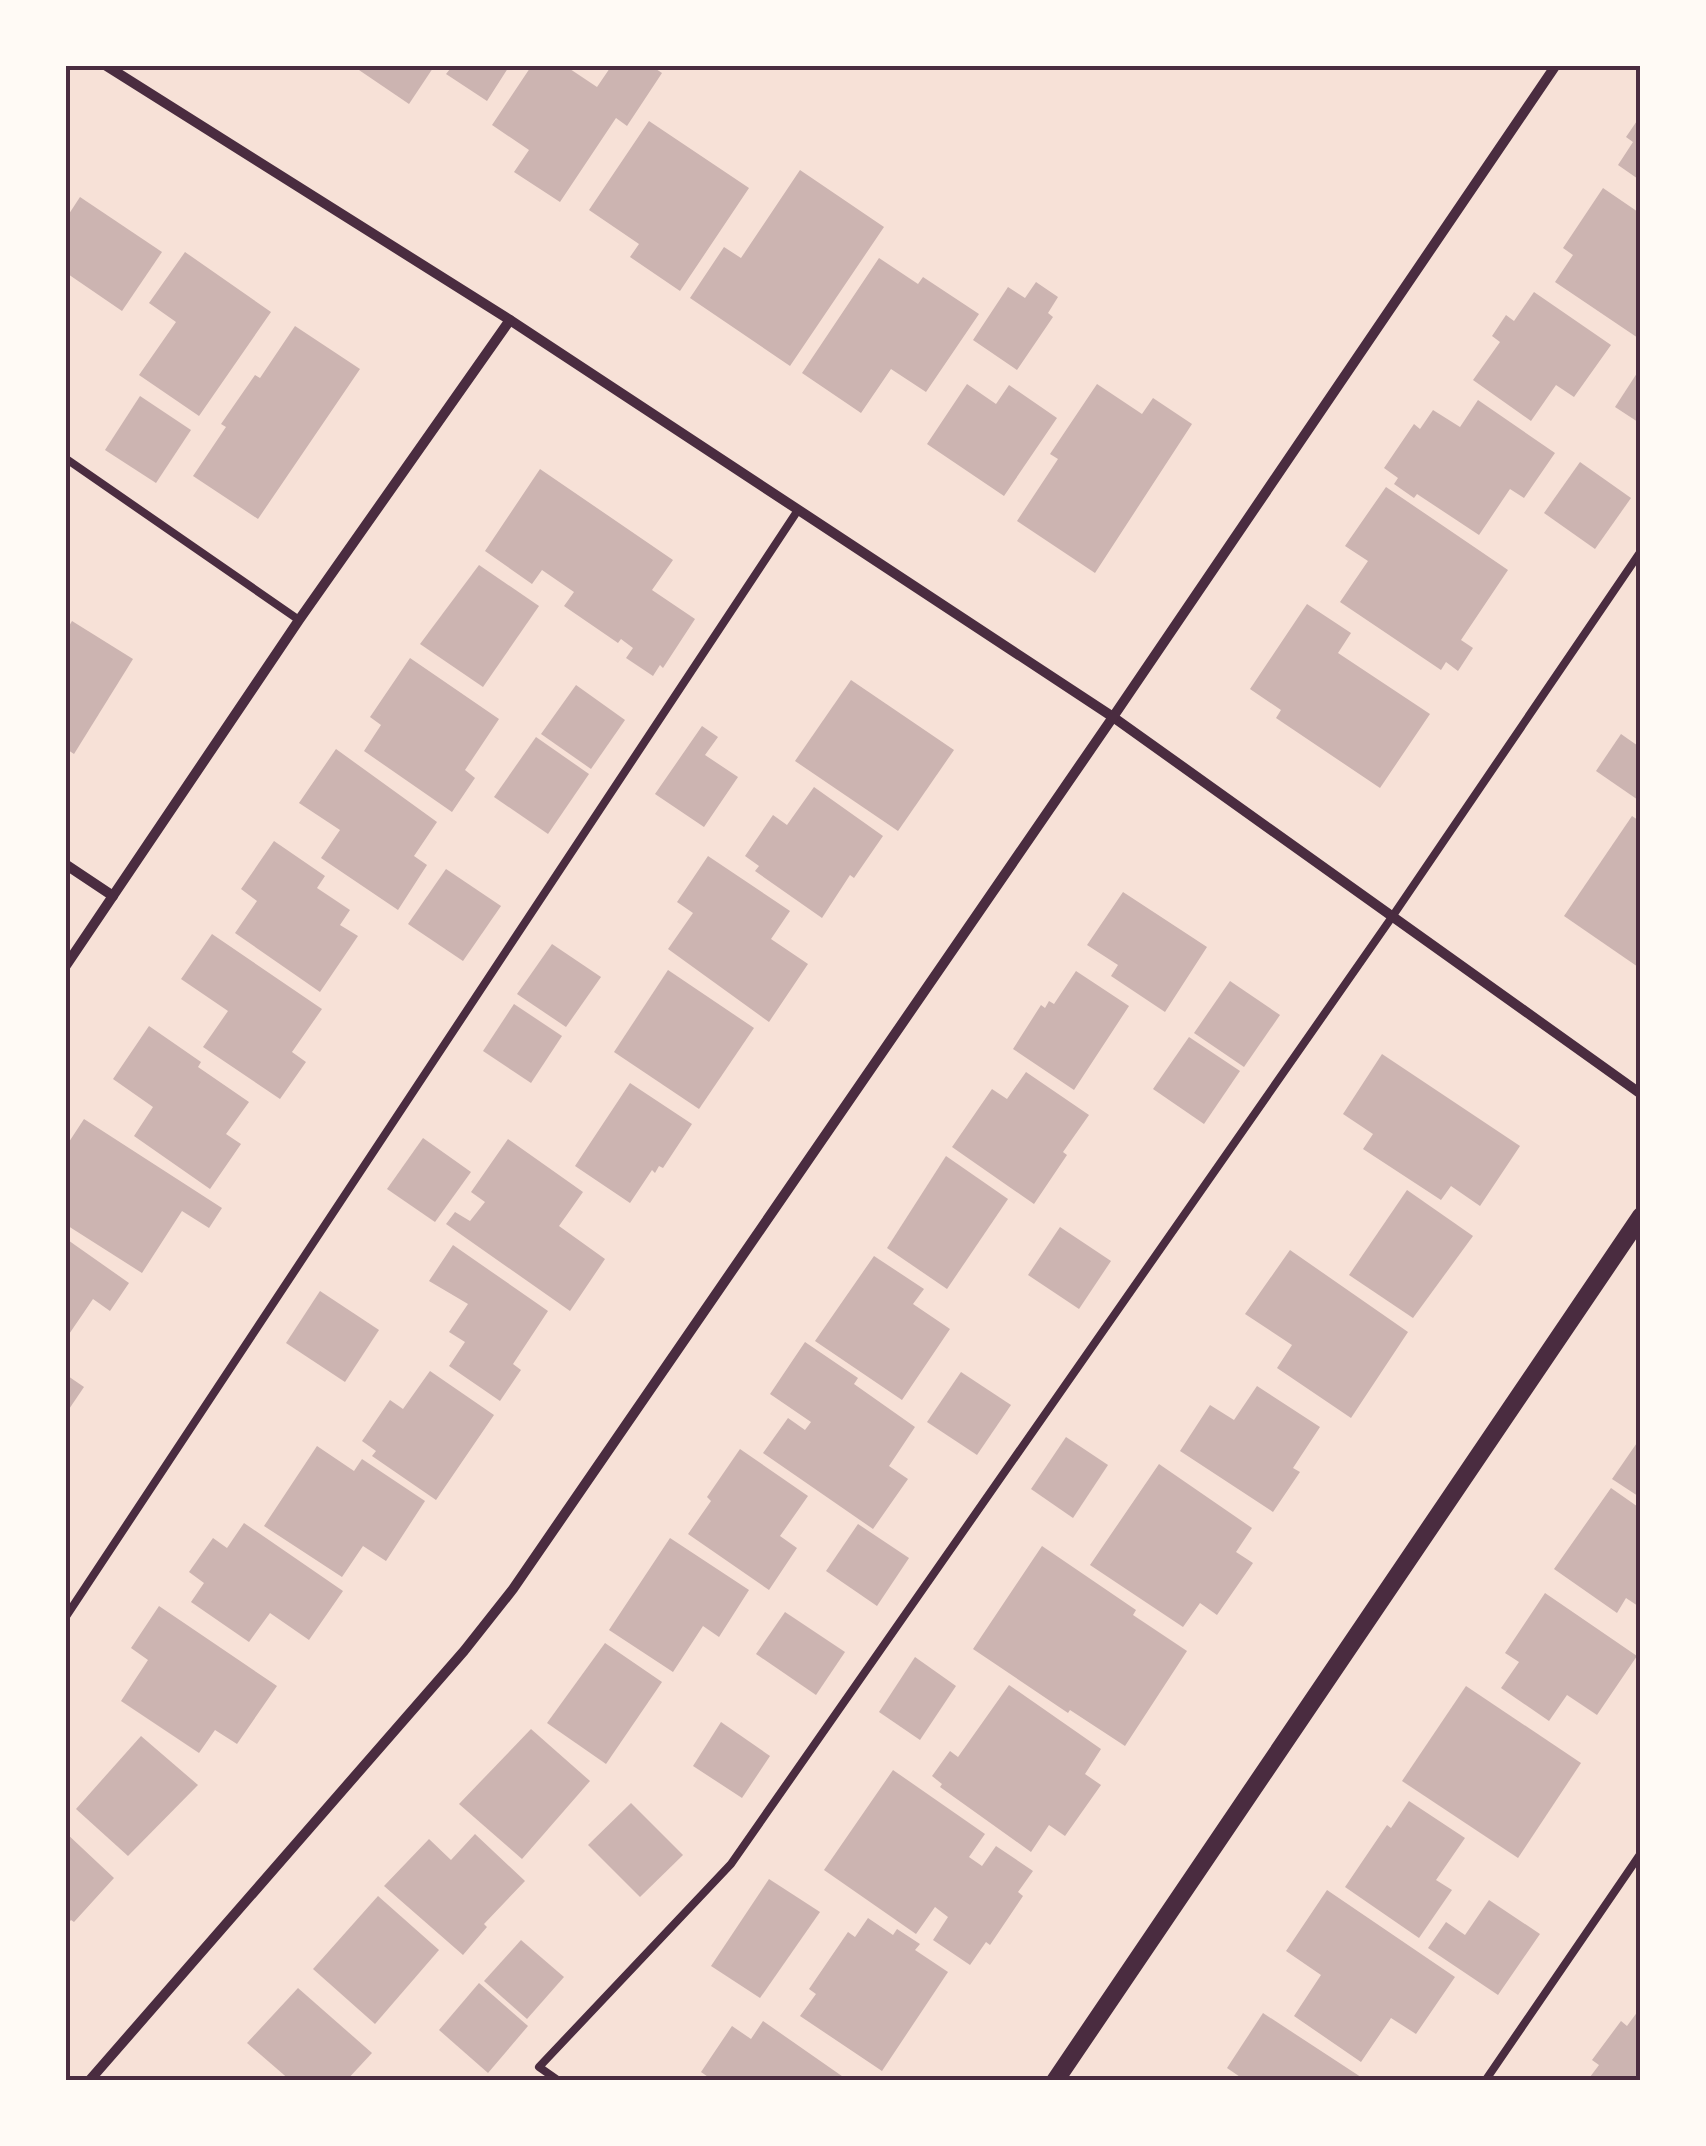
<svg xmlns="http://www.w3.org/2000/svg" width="1706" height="2146" viewBox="0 0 1706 2146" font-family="'Sofia Sans Condensed',sans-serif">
	<rect width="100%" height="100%" fill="#f7e1d7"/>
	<g fill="#ccb4b1">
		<polygon points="358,65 435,65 409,104 356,68"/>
		<polygon points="444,65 510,65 487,101 446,74 450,69"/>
		<polygon points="532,65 564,65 597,87 612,65 650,65 662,73 627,126 616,118 560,202 514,172 529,150 492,125"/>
		<polygon points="1641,115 1641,181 1618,165 1633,142 1626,137"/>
		<polygon points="649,121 749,188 680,291 630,257 639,244 589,210"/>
		<polygon points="800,170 884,227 790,366 690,298 724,247 741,258"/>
		<polygon points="1603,188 1641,214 1641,340 1555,282 1573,255 1563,248"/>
		<polygon points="80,197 162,252 122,311 65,272 65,220"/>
		<polygon points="185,252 271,312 199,416 139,375 176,322 149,303"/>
		<polygon points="879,258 918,284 923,277 979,314 926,392 891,369 861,413 802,373"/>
		<polygon points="1036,282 1058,297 1048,313 1053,317 1017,370 973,340 1008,287 1025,298"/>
		<polygon points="1534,292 1611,345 1574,397 1556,385 1531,421 1473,380 1500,342 1492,336 1506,315 1514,321"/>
		<polygon points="295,326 360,369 258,519 193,476 226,427 221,424 255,375 260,378"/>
		<polygon points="1641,367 1641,424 1615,407"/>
		<polygon points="967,384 996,404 1009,385 1057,418 1004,496 927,444"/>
		<polygon points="1097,384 1142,414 1153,398 1192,424 1095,573 1017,521 1058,459 1050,454"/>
		<polygon points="140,396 191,430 156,483 105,450"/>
		<polygon points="1478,400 1555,453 1524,498 1510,489 1479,535 1417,494 1414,498 1394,484 1398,478 1384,468 1414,424 1420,429 1433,410 1460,427"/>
		<polygon points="1580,462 1631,498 1595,549 1544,513"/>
		<polygon points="540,469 673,560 652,590 695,619 663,668 660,665 653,676 626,658 633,648 621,639 618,643 564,606 574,592 542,570 532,584 485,551"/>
		<polygon points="1386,487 1508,570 1461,640 1473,648 1458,671 1446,662 1441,670 1340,602 1368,561 1345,546"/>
		<polygon points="479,565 539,606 483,687 420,644"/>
		<polygon points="1307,604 1351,633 1338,653 1430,714 1380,788 1276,718 1281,710 1250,689"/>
		<polygon points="72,621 133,659 74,754 65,748 65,633"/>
		<polygon points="410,658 499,719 465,770 475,778 452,812 364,751 381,725 370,717"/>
		<polygon points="851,680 954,750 898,831 795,761"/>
		<polygon points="576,685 625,720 591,769 541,734"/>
		<polygon points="702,726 718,737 705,755 738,777 704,827 655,794"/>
		<polygon points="1621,734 1641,748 1641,802 1596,771"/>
		<polygon points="536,737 589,774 548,834 494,797"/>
		<polygon points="336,749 437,822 414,856 427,865 398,910 321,858 340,830 299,803"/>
		<polygon points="814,787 883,836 854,878 850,875 822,918 755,871 759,866 745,856 773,815 787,825"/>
		<polygon points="1632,816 1641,822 1641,969 1564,916"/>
		<polygon points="274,841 325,876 317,888 350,910 340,925 358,936 320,992 235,933 257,901 241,889"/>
		<polygon points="708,856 790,911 771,939 808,964 769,1022 668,949 693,913 677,902"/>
		<polygon points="446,869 501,906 463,961 408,924"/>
		<polygon points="1123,892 1207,947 1165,1012 1111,976 1118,965 1087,945"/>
		<polygon points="212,934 322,1009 292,1052 306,1062 280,1099 203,1047 228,1011 181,979"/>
		<polygon points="552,944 601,977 566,1027 517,994"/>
		<polygon points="668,970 754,1028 699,1109 614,1052"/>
		<polygon points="1076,971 1129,1006 1074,1090 1013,1049 1041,1005 1045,1008 1049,1001 1054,1004"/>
		<polygon points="1230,981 1280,1015 1244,1067 1194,1033"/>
		<polygon points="514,1004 562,1036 531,1083 483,1051"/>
		<polygon points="149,1026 201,1062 198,1067 249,1102 226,1134 241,1144 210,1189 134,1136 153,1107 113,1079"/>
		<polygon points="1189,1037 1240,1071 1204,1124 1153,1089"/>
		<polygon points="1382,1054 1520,1146 1480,1206 1451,1186 1441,1200 1363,1149 1373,1134 1343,1114"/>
		<polygon points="1026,1072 1089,1115 1063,1152 1067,1155 1034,1204 952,1147 992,1089 1007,1099"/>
		<polygon points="630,1083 692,1124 663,1168 659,1166 655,1173 652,1170 630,1203 575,1166"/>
		<polygon points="84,1119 222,1208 209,1228 182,1211 142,1273 65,1224 65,1148"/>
		<polygon points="423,1138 471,1172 435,1222 387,1189"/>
		<polygon points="508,1139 583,1192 559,1226 605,1259 570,1311 446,1224 455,1212 470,1221 485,1202 471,1192"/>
		<polygon points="946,1156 1008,1199 947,1289 887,1248"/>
		<polygon points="1407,1190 1473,1236 1413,1318 1349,1275"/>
		<polygon points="1060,1227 1111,1261 1079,1309 1028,1275"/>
		<polygon points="65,1238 129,1283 110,1311 93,1299 65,1340"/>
		<polygon points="453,1245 548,1311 513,1364 521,1370 500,1401 449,1366 465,1342 449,1332 468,1304 429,1281"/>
		<polygon points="1290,1250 1408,1332 1351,1418 1277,1368 1292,1345 1245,1314"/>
		<polygon points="874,1256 924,1289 913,1304 950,1329 902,1400 815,1341"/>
		<polygon points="320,1291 379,1330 345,1382 286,1343"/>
		<polygon points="805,1342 858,1378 854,1384 915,1427 889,1466 908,1479 873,1529 763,1453 788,1418 805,1430 811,1422 770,1394"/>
		<polygon points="430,1371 494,1415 436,1500 372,1456 376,1451 362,1441 390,1400 403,1409"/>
		<polygon points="961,1372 1011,1405 977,1455 927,1422"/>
		<polygon points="65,1374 84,1387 65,1415"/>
		<polygon points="1257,1386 1320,1427 1293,1468 1300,1472 1273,1512 1180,1451 1210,1405 1234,1420"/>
		<polygon points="1066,1437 1108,1465 1073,1518 1031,1489"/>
		<polygon points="1641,1437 1641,1498 1612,1479"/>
		<polygon points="317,1446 354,1471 362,1459 425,1501 386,1561 363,1546 342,1577 264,1526"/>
		<polygon points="740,1449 808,1496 780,1536 797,1548 769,1590 688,1534 711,1501 707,1497"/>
		<polygon points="1159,1464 1252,1528 1236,1552 1253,1563 1217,1615 1200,1603 1183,1627 1090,1565"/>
		<polygon points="1611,1488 1641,1509 1641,1608 1626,1598 1617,1613 1554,1569"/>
		<polygon points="244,1523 343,1591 309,1640 270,1613 249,1642 191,1602 204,1583 189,1572 213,1538 227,1548"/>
		<polygon points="858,1524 909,1558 877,1606 826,1571"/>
		<polygon points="670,1538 749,1590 719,1637 703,1626 673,1672 609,1630"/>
		<polygon points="1042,1546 1136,1610 1133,1615 1187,1651 1125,1746 1070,1710 1068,1713 973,1649"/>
		<polygon points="1545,1593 1637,1656 1597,1715 1567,1695 1549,1721 1501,1688 1519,1662 1505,1653"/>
		<polygon points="159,1606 277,1686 237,1744 215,1730 199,1753 121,1701 148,1660 131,1648"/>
		<polygon points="785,1612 845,1652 816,1695 756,1654"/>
		<polygon points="605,1643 662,1682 606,1764 547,1723"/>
		<polygon points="915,1657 956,1686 920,1740 879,1712"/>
		<polygon points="1009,1685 1101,1749 1085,1774 1101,1785 1065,1836 1049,1825 1031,1852 940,1787 942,1784 932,1776 950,1751 958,1757"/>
		<polygon points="1466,1686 1581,1763 1518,1858 1402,1781"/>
		<polygon points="721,1722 770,1756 742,1798 693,1766"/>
		<polygon points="531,1729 590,1781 522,1859 459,1804"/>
		<polygon points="141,1736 198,1785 128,1856 76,1809"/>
		<polygon points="893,1770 985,1834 969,1857 982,1866 996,1846 1033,1871 1018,1892 1023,1896 990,1945 986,1942 970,1965 933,1940 948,1917 935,1907 916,1934 824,1870"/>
		<polygon points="1409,1801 1465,1838 1436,1880 1452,1890 1419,1938 1345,1887 1387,1825 1391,1828"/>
		<polygon points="631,1803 683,1855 640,1897 588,1845"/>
		<polygon points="65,1832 114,1878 74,1922 71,1920 65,1927"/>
		<polygon points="475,1834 525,1881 484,1924 487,1927 463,1955 384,1886 429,1839 451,1860"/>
		<polygon points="769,1879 820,1912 760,1998 711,1966"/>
		<polygon points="1327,1890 1455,1977 1416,2034 1391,2018 1361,2062 1294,2016 1321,1975 1286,1951"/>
		<polygon points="378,1896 439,1950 375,2024 313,1969"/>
		<polygon points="1489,1900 1540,1934 1498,1995 1428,1948 1446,1922 1465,1935"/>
		<polygon points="868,1918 893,1935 897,1929 920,1944 915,1950 948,1972 882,2071 800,2016 816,1994 809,1989 848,1932 855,1937"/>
		<polygon points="521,1940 564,1977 527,2019 484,1981"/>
		<polygon points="479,1983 528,2026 488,2073 439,2030"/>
		<polygon points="298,1988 372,2053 346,2081 291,2081 247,2043"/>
		<polygon points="1641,2007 1641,2081 1587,2081 1599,2065 1592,2060 1621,2021 1627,2026"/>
		<polygon points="1263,2013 1367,2081 1246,2081 1227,2068"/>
		<polygon points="763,2021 849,2081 714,2081 701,2072 732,2026 751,2039"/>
	</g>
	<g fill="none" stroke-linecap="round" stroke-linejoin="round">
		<g stroke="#4a2c40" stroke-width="8">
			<polyline points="65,458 299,620"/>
			<polyline points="65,1618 798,510"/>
			<polyline points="559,2081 539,2067 731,1864 1392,917 1641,551"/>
			<polyline points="1485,2081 1641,1853"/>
		</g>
		<g stroke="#4a2c40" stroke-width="10">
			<polyline points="105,65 510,320 1113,717 1641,1094"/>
			<polyline points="65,864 113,896"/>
			<polyline points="65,967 299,620 510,320"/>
			<polyline points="89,2081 464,1651 513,1589 1113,717 1556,65"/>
		</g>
		<polyline stroke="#4a2c40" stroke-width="18" points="1055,2081 1641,1216"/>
	</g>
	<rect width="1706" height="2146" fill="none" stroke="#fffaf5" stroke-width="135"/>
	<rect x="68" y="68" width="1570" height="2010" fill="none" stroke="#4a2c40" stroke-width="4"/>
</svg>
